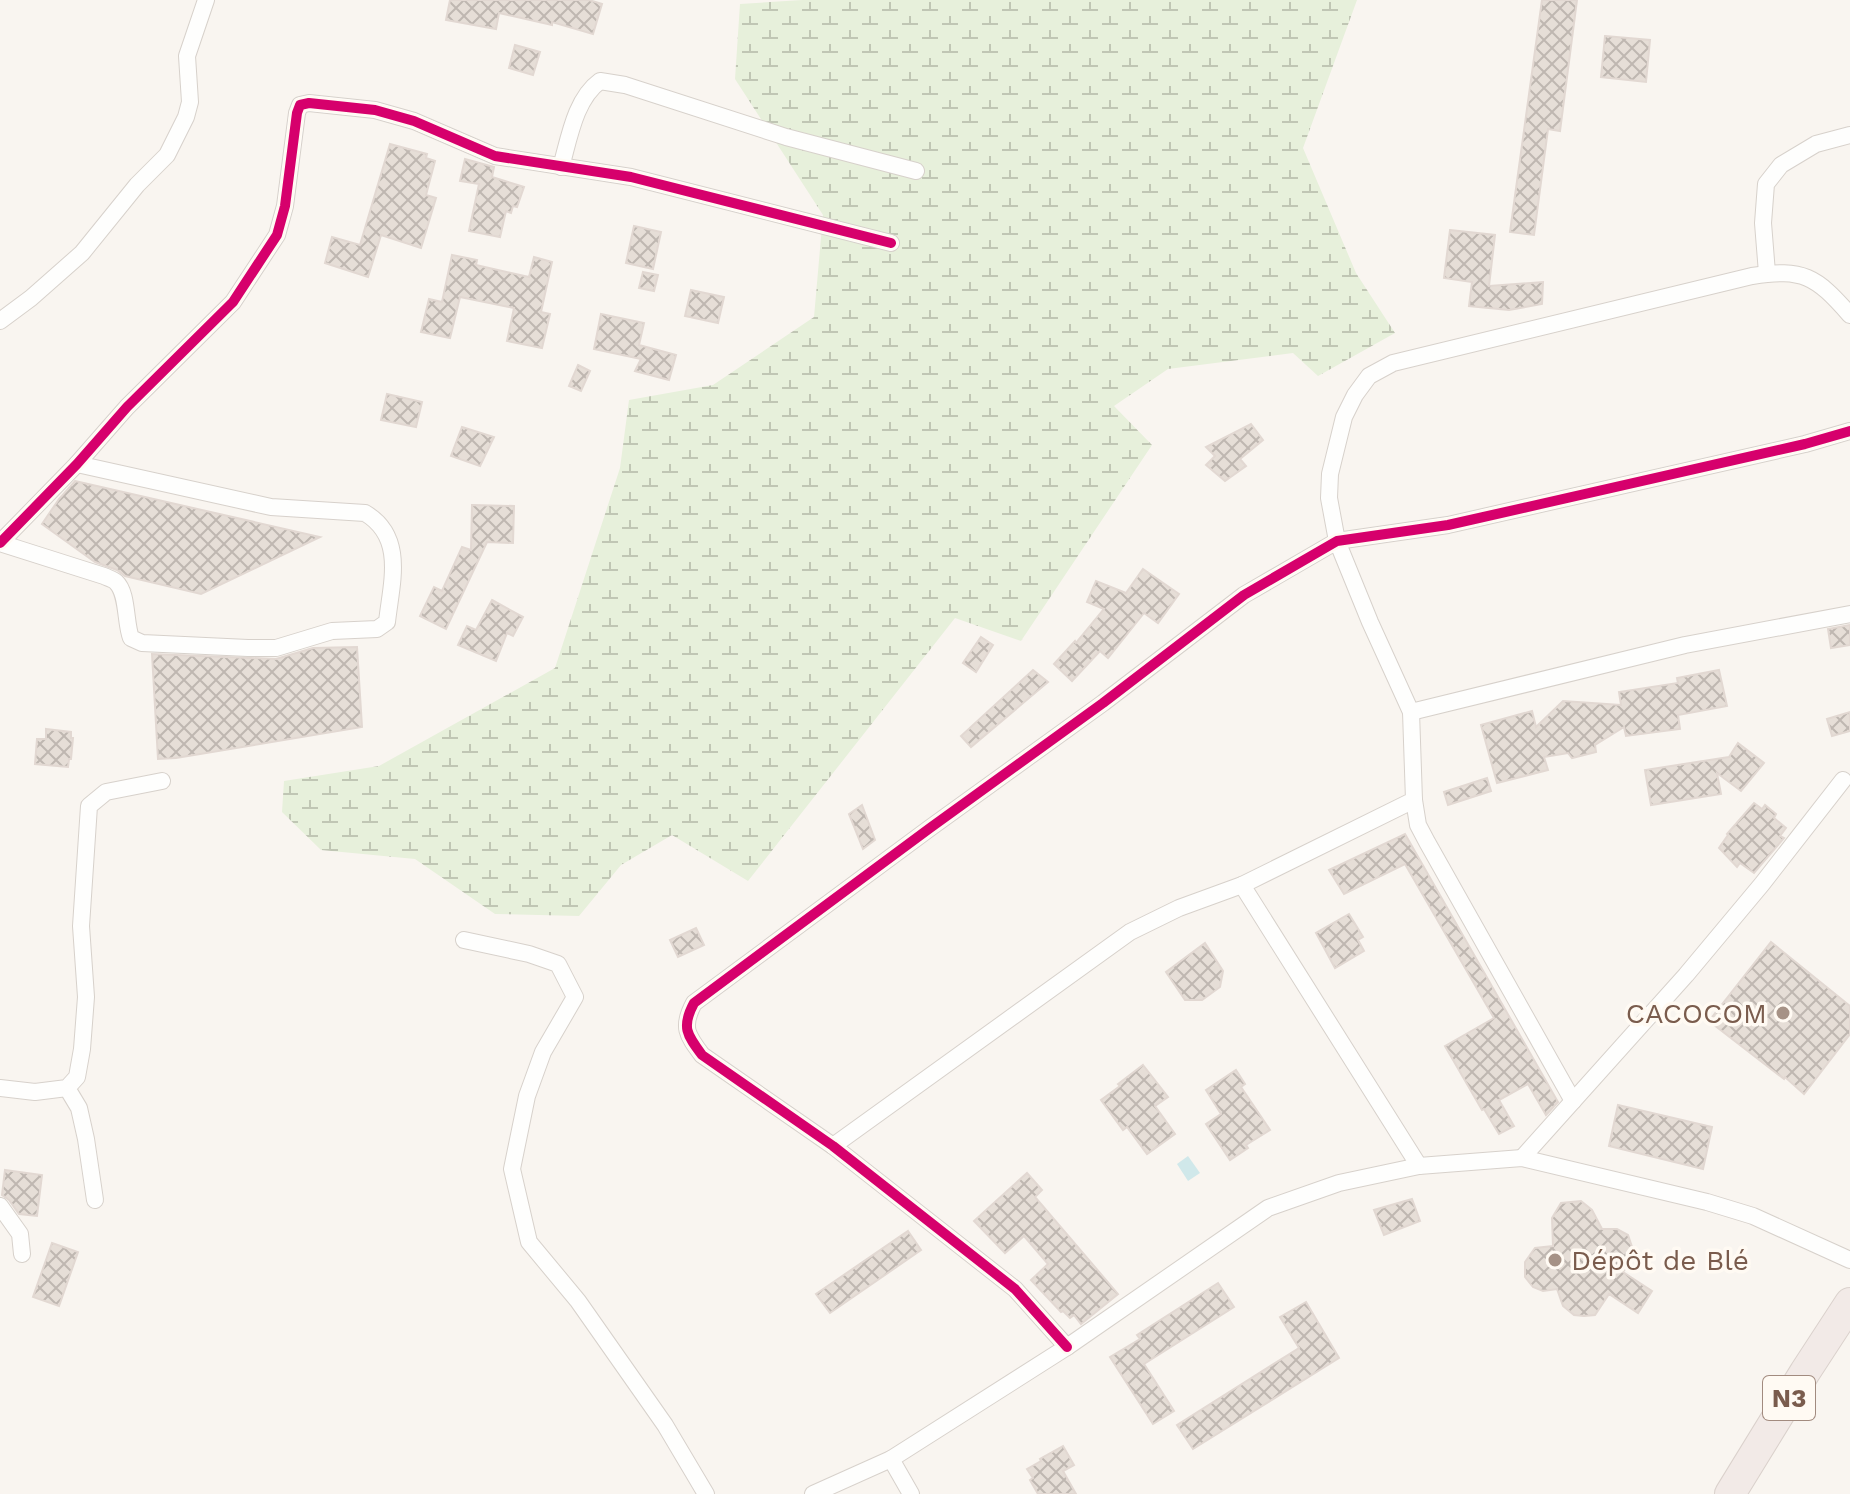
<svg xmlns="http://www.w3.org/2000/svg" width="1850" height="1494" viewBox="0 0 1850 1494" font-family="'Work Sans',sans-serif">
	<defs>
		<pattern id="wetland-marsh" width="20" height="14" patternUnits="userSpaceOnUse" patternTransform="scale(2)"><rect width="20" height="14" fill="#e7f0db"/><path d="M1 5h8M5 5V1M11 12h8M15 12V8" fill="none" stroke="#c0c6b4"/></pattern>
		<pattern id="building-cross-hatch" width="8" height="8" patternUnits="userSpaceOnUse" patternTransform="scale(2)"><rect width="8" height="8" fill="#e6ded7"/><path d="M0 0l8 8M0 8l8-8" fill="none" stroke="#bfb7b1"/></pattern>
	</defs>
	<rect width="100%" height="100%" fill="#f9f5f0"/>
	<polygon fill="url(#wetland-marsh)" points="802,0 1357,0 1303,148 1356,273 1395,333 1318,376 1293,353 1168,369 1114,406 1152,445 1021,641 955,618 748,881 672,835 621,865 579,916 495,914 415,859 321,850 282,812 284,781 379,766 555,668 620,468 629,400 713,385 814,317 823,215 735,79 740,4"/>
	<polygon fill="#d0e8ea" points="1188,1156 1200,1173 1188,1181 1177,1164"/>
	<g fill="url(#building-cross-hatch)" stroke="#e2d8d2" stroke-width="2">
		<polygon points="450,0 589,0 602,4 593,34 552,22 552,25 499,13 496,29 446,20"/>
		<polygon points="1542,0 1577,0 1560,131 1548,129 1534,235 1510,232"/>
		<polygon points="1605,36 1650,40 1646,82 1601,77"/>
		<polygon points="515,45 540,52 533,75 509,68"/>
		<polygon points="390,144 427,154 426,158 435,161 426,195 436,198 421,248 381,235 368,277 325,263 332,237 360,245"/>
		<polygon points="465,159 494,167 492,177 524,187 517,207 513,206 511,213 506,211 500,237 469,231 479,184 460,181"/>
		<polygon points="634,226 661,232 653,269 626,263"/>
		<polygon points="1450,230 1495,235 1489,286 1543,282 1542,304 1509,310 1469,306 1472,282 1444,278"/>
		<polygon points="452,255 477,260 476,265 529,277 534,257 552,262 541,312 550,314 542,348 507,341 514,308 460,297 450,338 421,332 429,299 442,302"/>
		<polygon points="643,272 658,275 654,291 639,288"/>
		<polygon points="691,290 724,297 718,323 685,316"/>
		<polygon points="601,314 644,323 639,345 676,355 669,380 635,371 641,359 594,349"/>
		<polygon points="578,365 590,371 581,391 569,386"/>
		<polygon points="387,394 422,402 416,427 381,420"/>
		<polygon points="1251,424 1263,440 1240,459 1246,466 1225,481 1206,465 1215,456 1206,447"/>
		<polygon points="462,427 494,437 480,466 451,456"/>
		<polygon points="75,481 320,537 201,594 125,576 117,570 95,562 42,524 59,499"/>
		<polygon points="472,505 514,506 513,543 487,542 446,629 420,616 434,587 442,591 462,547 471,550"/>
		<polygon points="1143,569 1179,594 1158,623 1144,613 1108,658 1100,651 1072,681 1054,664 1075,641 1076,643 1104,609 1087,602 1096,581 1126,593"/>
		<polygon points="492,600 523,617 513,636 507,633 496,661 458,645 467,626 476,630"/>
		<polygon points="1850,625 1850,645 1831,648 1828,629"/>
		<polygon points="981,637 993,645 976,672 963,663"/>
		<polygon points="357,647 362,727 176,758 158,759 152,654 276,659 313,648"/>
		<polygon points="1033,670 1048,682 971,747 961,736"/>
		<polygon points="1719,670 1727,706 1678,715 1680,729 1626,736 1624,727 1595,745 1596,752 1572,758 1568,753 1544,757 1548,770 1497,783 1481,725 1532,711 1536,727 1563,701 1621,705 1619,692 1678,683 1677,678"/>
		<polygon points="1850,712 1850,731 1832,736 1827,719"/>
		<polygon points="46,729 71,732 71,738 73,738 71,759 69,759 68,767 35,764 37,739 46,739"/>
		<polygon points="1738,743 1764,763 1741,791 1717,773 1721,794 1651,805 1645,770 1729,757"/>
		<polygon points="1487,778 1491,791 1448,805 1444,792"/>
		<polygon points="1754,803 1762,809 1765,805 1776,814 1774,818 1786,828 1780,836 1784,838 1754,873 1740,863 1737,867 1719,848 1728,835 1727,834"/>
		<polygon points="862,805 875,840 863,849 849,814"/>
		<polygon points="1405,834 1558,1102 1546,1115 1528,1084 1499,1100 1514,1126 1499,1134 1484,1109 1482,1110 1445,1046 1494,1018 1405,864 1344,894 1329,870"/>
		<polygon points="1349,914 1363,937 1358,940 1364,951 1335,968 1316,933"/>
		<polygon points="696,928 704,945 678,957 670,940"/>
		<polygon points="1771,942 1850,1006 1850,1034 1804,1094 1785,1077 1784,1079 1709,1021"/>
		<polygon points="1205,943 1223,971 1220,987 1202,1000 1185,1000 1166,972"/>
		<polygon points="1143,1065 1168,1097 1155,1106 1175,1134 1147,1154 1127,1127 1123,1130 1101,1100 1120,1086 1118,1084"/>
		<polygon points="1236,1070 1245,1084 1241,1087 1270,1130 1246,1145 1248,1148 1230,1160 1206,1124 1221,1114 1206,1090"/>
		<polygon points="1618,1105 1712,1127 1703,1169 1609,1146"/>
		<polygon points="5,1170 42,1175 37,1216 19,1214 9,1200 2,1195"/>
		<polygon points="1027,1173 1042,1190 1035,1197 1118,1294 1081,1324 1074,1315 1070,1318 1063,1311 1061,1312 1031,1280 1048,1264 1024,1236 1005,1253 974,1221"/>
		<polygon points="1412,1199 1420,1221 1384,1235 1374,1210"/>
		<polygon points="1581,1201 1592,1210 1602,1229 1617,1229 1628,1235 1632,1247 1633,1258 1623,1272 1652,1291 1638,1313 1609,1294 1595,1315 1584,1316 1574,1315 1563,1306 1557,1289 1543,1291 1533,1287 1525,1277 1525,1262 1535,1248 1553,1246 1552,1218 1561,1203"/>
		<polygon points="908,1231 921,1250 830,1313 816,1294"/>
		<polygon points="52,1243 78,1252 59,1306 33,1297"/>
		<polygon points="1218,1283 1234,1307 1144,1364 1174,1411 1153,1424 1110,1357 1140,1339 1137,1335"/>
		<polygon points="1306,1302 1339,1358 1193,1449 1177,1425 1299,1348 1280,1317"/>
		<polygon points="1063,1446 1074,1465 1063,1471 1076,1494 1038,1494 1030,1480 1033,1478 1027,1469 1041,1461 1040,1459"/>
	</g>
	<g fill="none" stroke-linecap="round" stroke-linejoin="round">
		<defs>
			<g id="street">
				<path d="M 561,167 C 569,139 575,99 600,81 L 625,85 L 786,137 L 916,171"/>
				<polyline points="1767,273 1763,223 1766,184 1781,165 1816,144 1850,135"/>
				<path d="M 1850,315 C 1816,276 1803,268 1752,276 L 1393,363 L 1369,376 L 1355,395 L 1344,417 L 1330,474 L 1329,498 L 1337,541 L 1370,622 L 1411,712 L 1685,645 L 1850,614"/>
				<polyline points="0,321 31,298 82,253 137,185 167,155 186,117 190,102 187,56 206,0"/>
				<polyline points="0,543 77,464 127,407 233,302 277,235 285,206 297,113 300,105 309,103 375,110 414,121 495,156 631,177 891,243"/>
				<path d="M 0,543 L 104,576 C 108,578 113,579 116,582 C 128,593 125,623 131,638 L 142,643 L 248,648 L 276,648 L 332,631 L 377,629 L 387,622 C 391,584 406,537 365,513 L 271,507 L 77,464"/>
				<polyline points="1414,800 1418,825 1427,842 1573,1101"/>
				<polyline points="1242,885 1419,1166"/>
				<polyline points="464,940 529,954 558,964 575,997 543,1052 527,1096 512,1169 529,1242 578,1301 665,1425 706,1494"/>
				<polyline points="0,1088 35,1092 67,1088 77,1077 82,1049 86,997 81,926 89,806 106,792 162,781"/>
				<polyline points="67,1088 79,1108 86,1139 95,1200"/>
				<polyline points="833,1146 1130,932 1179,908 1242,885 1414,800 1411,712"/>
				<polyline points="1522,1158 1686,975 1762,884 1843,780"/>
				<polyline points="0,1206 20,1234 22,1254"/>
				<path d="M 1067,1347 L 1015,1289 L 833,1146 L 702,1055 C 687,1035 681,1027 694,1003 L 930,828 L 1103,703 L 1244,595 L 1337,541 L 1448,525 L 1805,444 L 1850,431"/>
				<polyline points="891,1459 911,1494"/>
				<polyline points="813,1494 891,1459 1067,1347 1268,1208 1339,1183 1419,1166 1522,1158 1707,1202 1753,1216 1850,1260"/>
			</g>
			<polyline id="highway" points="1730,1494 1805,1372 1850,1303"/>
		</defs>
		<use href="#street" stroke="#d7d1cb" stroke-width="18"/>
		<use href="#highway" stroke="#dad1cc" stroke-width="32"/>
		<use href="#street" stroke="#fefefd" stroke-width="16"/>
		<use href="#highway" stroke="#f2eae7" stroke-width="30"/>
		<defs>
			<g id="cycleway">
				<polyline points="0,543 77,464 127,407 233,302 277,235 285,206 297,113 300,105 309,103 375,110 414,121 495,156 631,177 891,243"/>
				<path d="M 1067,1347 L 1015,1289 L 833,1146 L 702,1055 C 687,1035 681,1027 694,1003 L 930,828 L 1103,703 L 1244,595 L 1337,541 L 1448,525 L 1805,444 L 1850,431"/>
			</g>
		</defs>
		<use href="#cycleway" stroke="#fffaf3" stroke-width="15"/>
		<use href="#cycleway" stroke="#d6006c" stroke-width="10"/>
	</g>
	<g fill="#a69286" stroke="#fffaf3" stroke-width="3">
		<circle cx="1783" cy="1013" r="8"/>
		<circle cx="1555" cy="1260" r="8"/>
	</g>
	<g text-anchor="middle" stroke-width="7" stroke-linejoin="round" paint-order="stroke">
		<rect fill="#fffaf3" stroke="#a28b7f" stroke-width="2" x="1763" y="1376" width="52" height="44" rx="6"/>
		<g font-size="26" font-weight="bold" fill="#7a5c4d">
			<text x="1789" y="1407">N3</text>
		</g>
		<g font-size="28" fill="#7a5c4d" stroke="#fffaf3" text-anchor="end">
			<text x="1767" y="1023">CACOCOM</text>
			<text x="1571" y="1270" text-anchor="start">Dépôt de Blé</text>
		</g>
	</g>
</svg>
